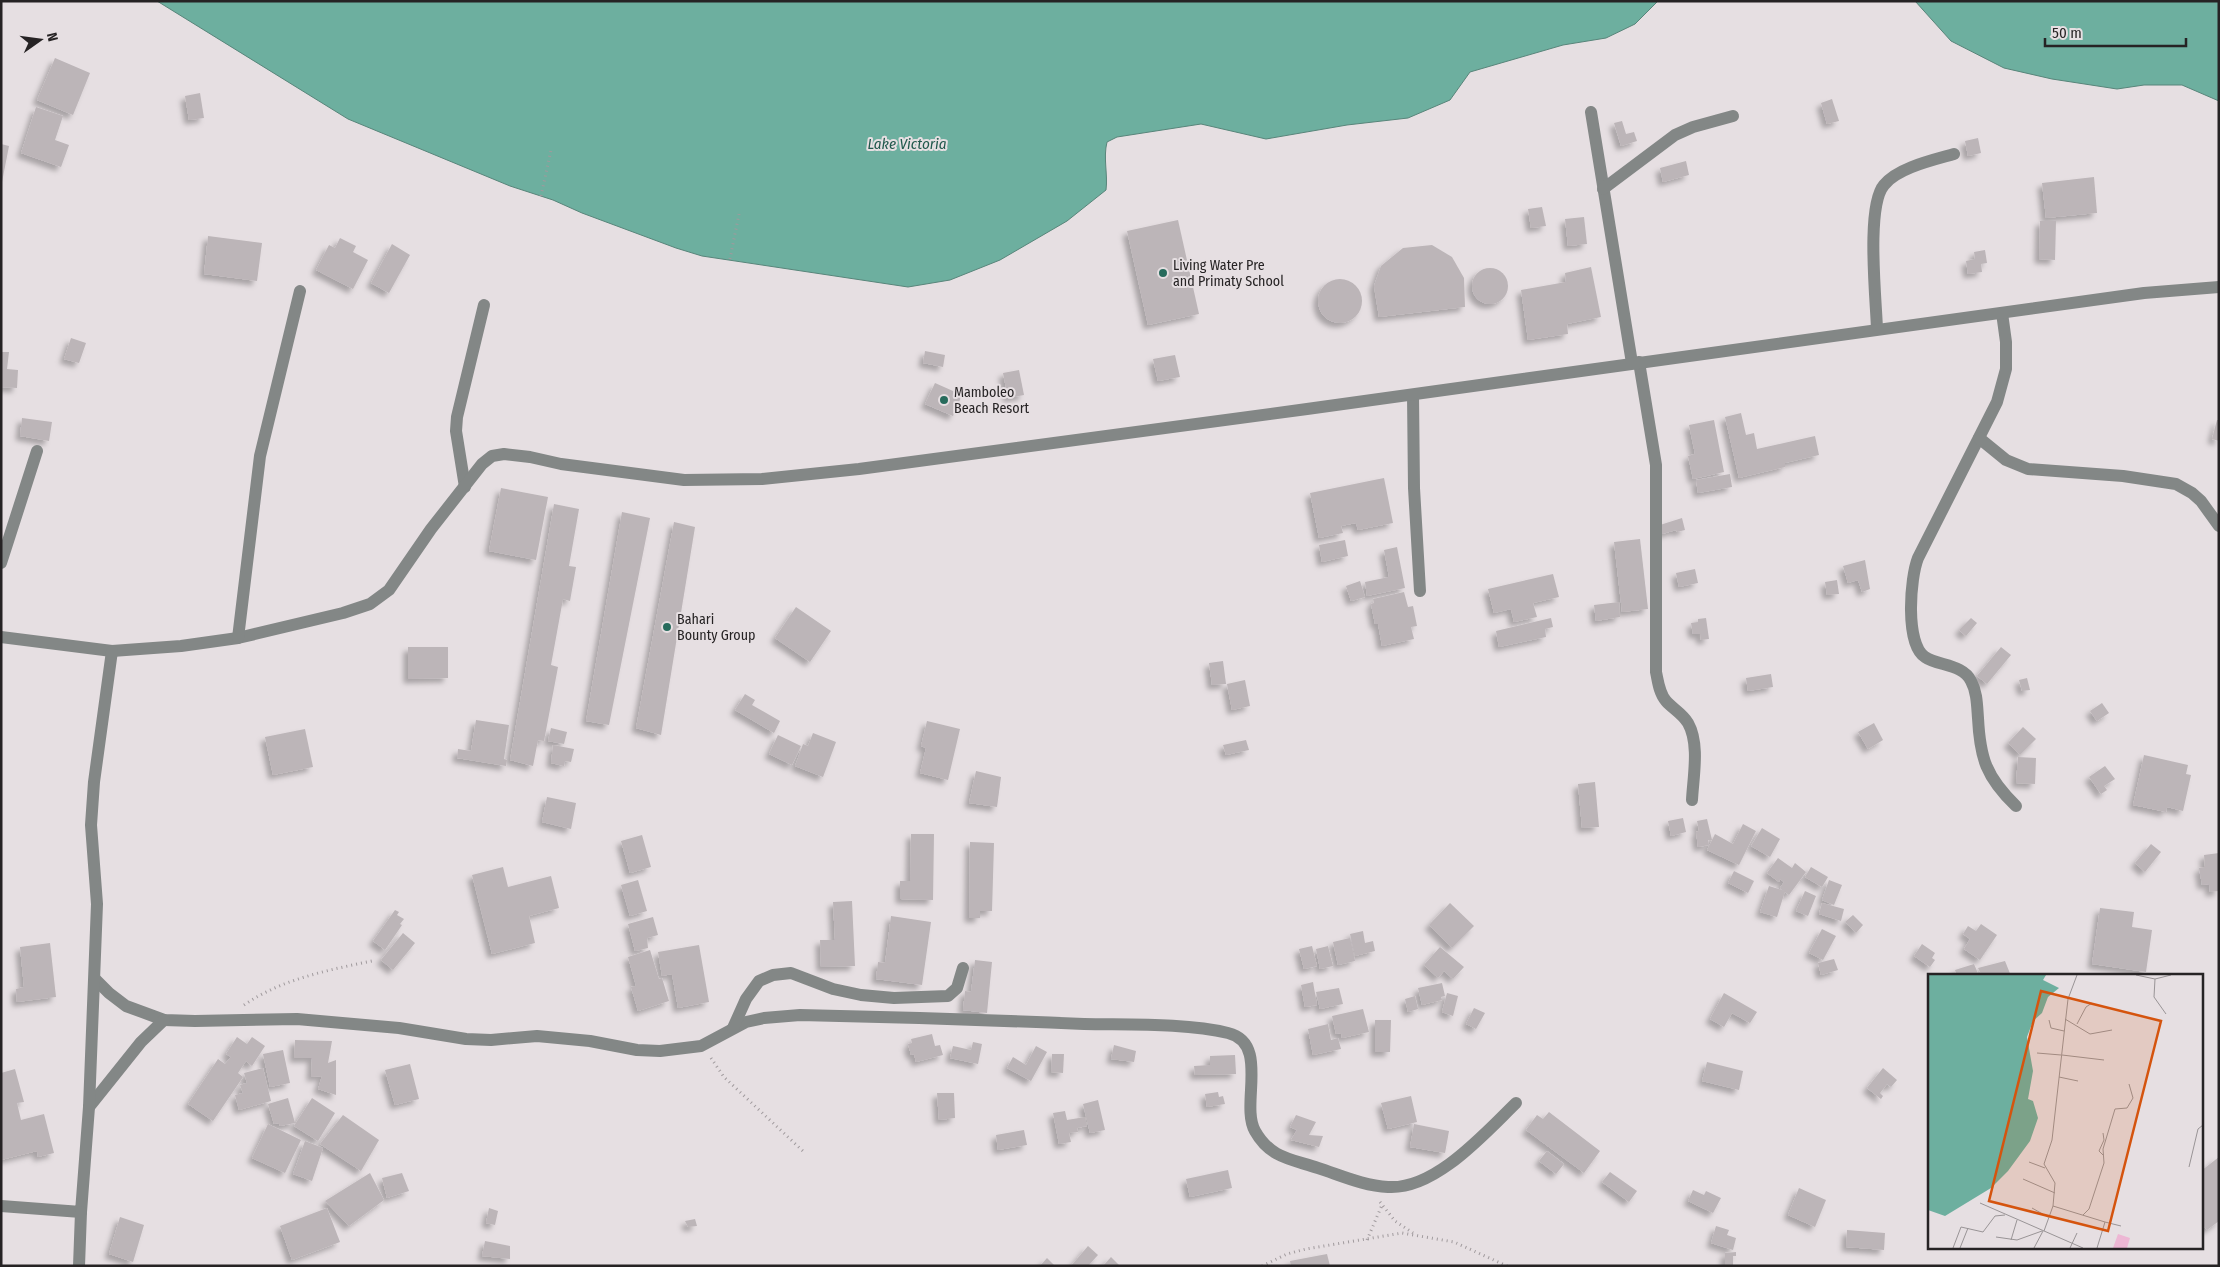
<svg xmlns="http://www.w3.org/2000/svg" width="2220" height="1267" viewBox="0 0 2220 1267" font-family="'Fira Sans Condensed',sans-serif">
	<defs>
		<filter id="shadow"><feDropShadow dx="-4.5" dy="4.5" stdDeviation="2.5" flood-color="#0004"/></filter>
	</defs>
	<rect width="100%" height="100%" fill="#e6dfe2"/>
	<g fill="#6daf9f" stroke="#58857a">
		<path d="M 157,1 L 1658,1 L 1635,24 L 1606,38 L 1563,45 L 1470,72 L 1450,100 L 1408,118 L 1347,125 L 1266,139 L 1201,124 L 1117,137 L 1107,142 C 1103,158 1108,174 1106,190 L 1067,221 L 1000,260 L 950,280 L 908,287 L 702,256 L 676,248 L 582,213 L 553,200 L 510,186 L 348,119 Z"/>
		<polygon points="1915,1 2219,1 2219,101 2182,85 2144,85 2117,89 2052,79 2004,68 1951,41"/>
	</g>
	<g fill="#bcb5b8" filter="url(#shadow)">
		<polygon points="55,58 90,73 73,115 37,100"/>
		<polygon points="200,93 204,118 189,120 185,96"/>
		<polygon points="1832,99 1839,121 1827,124 1821,103"/>
		<polygon points="36,107 63,116 55,140 69,145 61,167 21,153"/>
		<polygon points="1622,121 1626,134 1634,132 1637,141 1621,146 1614,123"/>
		<polygon points="1978,138 1981,153 1968,156 1965,141"/>
		<polygon points="1,144 9,146 2,182 1,181"/>
		<polygon points="1686,161 1689,175 1663,182 1660,168"/>
		<polygon points="2094,177 2097,213 2046,218 2042,183"/>
		<polygon points="1542,207 1546,226 1531,228 1528,209"/>
		<polygon points="1584,217 1587,244 1568,246 1565,219"/>
		<polygon points="1178,220 1199,314 1148,325 1127,231"/>
		<polygon points="2040,221 2056,221 2055,260 2039,259"/>
		<polygon points="208,236 262,243 257,281 204,274"/>
		<polygon points="340,238 356,246 353,252 368,260 353,289 316,270 329,245 335,248"/>
		<polygon points="392,244 410,255 389,293 371,283"/>
		<polygon points="1432,245 1452,257 1464,278 1465,307 1379,317 1374,286 1381,266 1403,248"/>
		<polygon points="1985,250 1987,263 1981,264 1982,272 1968,274 1966,261 1975,259 1974,252"/>
		<polygon points="1591,267 1601,317 1567,324 1568,334 1528,340 1521,290 1566,282 1565,273"/>
		<circle cx="1490" cy="286" r="18"/>
		<circle cx="1340" cy="301" r="22"/>
		<polygon points="71,338 86,343 79,363 64,359"/>
		<polygon points="925,351 945,355 943,367 923,363"/>
		<polygon points="1,352 9,352 7,369 18,370 17,388 1,387"/>
		<polygon points="1175,355 1180,377 1158,381 1153,359"/>
		<polygon points="1019,370 1024,395 1008,398 1003,373"/>
		<polygon points="935,383 962,395 953,416 925,404"/>
		<polygon points="1741,413 1746,435 1754,433 1757,449 1815,436 1819,455 1785,463 1785,467 1739,478 1725,417"/>
		<polygon points="22,418 52,422 49,441 20,436"/>
		<polygon points="1714,420 1724,472 1693,479 1688,456 1695,454 1689,425"/>
		<polygon points="2217,420 2219,420 2219,441 2212,439"/>
		<polygon points="1730,474 1732,487 1698,493 1696,480"/>
		<polygon points="1384,478 1393,523 1358,530 1356,523 1341,526 1343,533 1319,538 1310,493"/>
		<polygon points="501,488 548,497 536,560 489,551"/>
		<polygon points="554,504 579,509 569,566 576,567 570,601 563,599 551,665 558,667 544,741 538,740 533,766 510,760"/>
		<polygon points="622,512 650,518 609,725 586,721"/>
		<polygon points="1682,518 1685,530 1677,532 1676,530 1662,534 1660,525"/>
		<polygon points="674,522 695,527 661,735 636,728"/>
		<polygon points="1640,539 1648,609 1622,612 1614,542"/>
		<polygon points="1345,540 1348,556 1322,562 1319,545"/>
		<polygon points="1397,547 1405,588 1367,596 1365,582 1389,577 1384,550"/>
		<polygon points="1865,560 1870,589 1862,592 1858,580 1848,583 1843,566"/>
		<polygon points="1695,569 1698,583 1679,587 1676,573"/>
		<polygon points="1553,574 1559,597 1533,603 1537,617 1514,622 1511,609 1494,613 1488,589"/>
		<polygon points="1837,580 1839,594 1827,595 1825,582"/>
		<polygon points="1360,581 1365,597 1351,601 1346,586"/>
		<polygon points="1404,592 1408,607 1413,606 1417,626 1411,627 1414,639 1382,646 1378,624 1375,624 1371,604 1374,603 1373,599"/>
		<polygon points="1619,602 1620,617 1596,621 1594,605"/>
		<polygon points="796,607 831,631 810,662 775,638"/>
		<polygon points="1551,618 1553,627 1545,629 1546,637 1499,647 1496,631"/>
		<polygon points="1706,618 1709,639 1701,640 1700,634 1693,634 1691,623 1698,622 1698,619"/>
		<polygon points="1971,618 1977,623 1966,636 1959,630"/>
		<polygon points="408,647 448,647 448,678 408,679"/>
		<polygon points="2001,647 2011,655 1987,684 1977,676"/>
		<polygon points="1223,661 1226,684 1212,685 1209,663"/>
		<polygon points="1771,674 1773,687 1748,691 1746,678"/>
		<polygon points="2027,678 2030,690 2022,691 2019,680"/>
		<polygon points="1245,680 1250,706 1232,710 1227,684"/>
		<polygon points="745,694 755,700 752,705 780,721 774,733 735,710"/>
		<polygon points="2102,703 2109,713 2097,721 2090,711"/>
		<polygon points="476,720 509,725 504,759 507,760 506,766 457,758 458,749 471,751"/>
		<polygon points="927,721 960,729 948,780 920,773 926,748 921,746"/>
		<polygon points="1874,723 1883,740 1868,749 1858,732"/>
		<polygon points="2023,727 2036,739 2020,755 2008,743"/>
		<polygon points="551,728 567,732 564,744 548,741"/>
		<polygon points="305,729 313,767 273,775 265,737"/>
		<polygon points="813,733 836,742 823,777 795,766 803,744 808,746"/>
		<polygon points="778,735 801,746 792,765 769,754"/>
		<polygon points="1246,740 1249,750 1226,755 1223,745"/>
		<polygon points="553,745 574,749 571,762 565,761 564,766 551,763"/>
		<polygon points="2144,755 2188,765 2186,774 2191,775 2183,811 2167,807 2166,812 2133,805"/>
		<polygon points="2018,757 2036,758 2035,784 2016,783"/>
		<polygon points="2105,766 2115,779 2104,786 2107,790 2101,794 2089,777"/>
		<polygon points="976,771 1001,777 997,807 969,803"/>
		<polygon points="1595,782 1599,827 1582,828 1578,784"/>
		<polygon points="547,797 576,803 571,829 542,822"/>
		<polygon points="1683,818 1686,832 1671,836 1668,821"/>
		<polygon points="1707,819 1712,840 1708,840 1709,845 1698,847 1696,832 1699,831 1697,821"/>
		<polygon points="1743,824 1756,831 1739,865 1707,850 1715,834 1733,844"/>
		<polygon points="1762,828 1780,839 1770,857 1751,846"/>
		<polygon points="911,834 934,834 933,900 900,899 900,881 910,881"/>
		<polygon points="642,835 651,867 630,873 621,841"/>
		<polygon points="970,842 994,843 992,911 980,911 980,918 969,918"/>
		<polygon points="2151,844 2161,852 2145,872 2135,863"/>
		<polygon points="2219,853 2219,891 2210,892 2209,884 2202,885 2199,868 2205,867 2204,855"/>
		<polygon points="1778,858 1792,868 1795,863 1806,872 1789,895 1780,888 1784,882 1780,879 1779,882 1767,873"/>
		<polygon points="503,867 508,887 551,876 559,908 529,916 535,943 492,954 472,875"/>
		<polygon points="1811,867 1828,877 1822,887 1805,877"/>
		<polygon points="1734,871 1754,881 1748,893 1728,883"/>
		<polygon points="638,880 647,911 630,916 621,885"/>
		<polygon points="1829,880 1842,885 1834,905 1822,900"/>
		<polygon points="1769,886 1785,891 1777,917 1760,912"/>
		<polygon points="1805,891 1816,896 1808,916 1796,911"/>
		<polygon points="852,901 855,966 821,967 820,940 835,940 833,902"/>
		<polygon points="1450,903 1474,926 1452,948 1429,925"/>
		<polygon points="1822,903 1844,909 1841,921 1819,914"/>
		<polygon points="2100,908 2134,912 2132,927 2152,930 2146,972 2092,964"/>
		<polygon points="395,910 399,912 397,915 404,919 400,924 402,925 385,950 373,941"/>
		<polygon points="1853,915 1863,925 1856,933 1845,922"/>
		<polygon points="891,916 931,922 922,985 876,979 878,962 885,963"/>
		<polygon points="653,917 658,935 647,938 648,948 635,951 628,924"/>
		<polygon points="1981,924 1997,935 1980,960 1964,949 1970,939 1963,934 1968,926 1976,931"/>
		<polygon points="1822,929 1836,936 1823,960 1809,953"/>
		<polygon points="1363,931 1365,943 1373,941 1375,951 1355,956 1350,934"/>
		<polygon points="403,933 415,943 393,970 381,960"/>
		<polygon points="1350,938 1355,961 1338,965 1333,942"/>
		<polygon points="50,943 56,997 17,1002 16,989 24,987 20,947"/>
		<polygon points="1922,944 1935,953 1932,958 1935,960 1930,967 1914,956"/>
		<polygon points="699,945 709,1002 678,1008 672,974 662,976 658,952"/>
		<polygon points="1312,946 1317,966 1304,969 1299,949"/>
		<polygon points="1328,946 1333,966 1320,969 1316,949"/>
		<polygon points="1440,947 1464,967 1453,979 1444,971 1438,978 1424,965"/>
		<polygon points="650,950 659,979 662,978 669,1001 638,1011 631,987 636,986 628,957"/>
		<polygon points="1834,959 1838,970 1821,975 1818,963"/>
		<polygon points="975,960 992,962 987,1013 963,1010 965,991 971,992"/>
		<polygon points="2005,961 2011,976 1982,976 1978,968"/>
		<polygon points="1974,964 1979,976 1957,976 1955,970"/>
		<polygon points="1313,982 1317,1005 1305,1007 1301,985"/>
		<polygon points="1442,983 1445,996 1441,997 1442,1000 1422,1005 1418,988"/>
		<polygon points="1339,988 1343,1004 1320,1009 1316,992"/>
		<polygon points="1447,993 1458,996 1453,1016 1442,1012"/>
		<polygon points="1724,993 1757,1012 1750,1023 1732,1013 1724,1027 1710,1019"/>
		<polygon points="1415,996 1418,1009 1408,1012 1405,999"/>
		<polygon points="1474,1008 1485,1013 1476,1029 1466,1024"/>
		<polygon points="1363,1009 1369,1032 1342,1038 1341,1033 1336,1034 1332,1016"/>
		<polygon points="1375,1020 1391,1020 1390,1052 1375,1052"/>
		<polygon points="1328,1024 1331,1040 1338,1038 1341,1049 1313,1055 1308,1029"/>
		<polygon points="932,1034 935,1046 940,1045 943,1055 916,1062 914,1054 911,1055 908,1044 912,1043 911,1039"/>
		<polygon points="237,1037 247,1044 252,1037 265,1046 252,1066 246,1061 238,1073 243,1077 213,1121 188,1104 218,1059 225,1064 231,1057 226,1054"/>
		<polygon points="295,1040 332,1041 328,1063 336,1060 336,1095 318,1089 322,1076 311,1077 312,1058 294,1058"/>
		<polygon points="973,1042 982,1044 978,1064 950,1058 953,1046 971,1050"/>
		<polygon points="1114,1045 1136,1051 1134,1062 1111,1059"/>
		<polygon points="1036,1046 1047,1052 1031,1081 1007,1068 1013,1057 1026,1065"/>
		<polygon points="283,1050 290,1083 270,1087 263,1054"/>
		<polygon points="1052,1054 1064,1054 1063,1073 1051,1072"/>
		<polygon points="1235,1055 1236,1074 1195,1075 1194,1066 1210,1065 1210,1056"/>
		<polygon points="1707,1062 1743,1071 1739,1090 1702,1081"/>
		<polygon points="410,1064 419,1099 395,1105 385,1070"/>
		<polygon points="263,1068 271,1101 239,1110 235,1095 243,1093 240,1085 247,1083 244,1073"/>
		<polygon points="1883,1068 1897,1080 1891,1087 1887,1084 1880,1093 1883,1096 1881,1099 1867,1088"/>
		<polygon points="15,1069 24,1102 17,1103 21,1120 44,1114 54,1153 38,1157 37,1151 1,1160 1,1073"/>
		<polygon points="1218,1092 1219,1097 1223,1096 1225,1104 1207,1107 1205,1094"/>
		<polygon points="937,1093 954,1093 955,1118 939,1120"/>
		<polygon points="1411,1096 1417,1122 1388,1129 1381,1103"/>
		<polygon points="288,1098 295,1123 280,1126 279,1123 274,1124 268,1104"/>
		<polygon points="312,1098 335,1113 318,1141 294,1126"/>
		<polygon points="1098,1100 1105,1130 1090,1133 1083,1104"/>
		<polygon points="1065,1111 1067,1120 1085,1117 1087,1126 1077,1128 1078,1132 1069,1133 1071,1142 1059,1144 1053,1113"/>
		<polygon points="1549,1112 1600,1151 1584,1173 1526,1130 1537,1115 1543,1119"/>
		<polygon points="343,1115 379,1140 361,1171 320,1144"/>
		<polygon points="1296,1115 1316,1122 1309,1135 1323,1136 1319,1147 1291,1140 1297,1130 1290,1127"/>
		<polygon points="268,1124 301,1140 285,1173 252,1158"/>
		<polygon points="1414,1124 1449,1131 1445,1153 1410,1147"/>
		<polygon points="1024,1130 1027,1145 998,1150 996,1135"/>
		<polygon points="305,1141 323,1148 312,1181 293,1174"/>
		<polygon points="1547,1151 1564,1164 1556,1174 1539,1161"/>
		<polygon points="2219,1157 2219,1221 2207,1230 2201,1223 2201,1171"/>
		<polygon points="1228,1170 1232,1188 1190,1197 1186,1179"/>
		<polygon points="1610,1172 1637,1191 1629,1202 1602,1182"/>
		<polygon points="370,1173 384,1200 349,1226 325,1201"/>
		<polygon points="402,1173 409,1191 387,1198 382,1178"/>
		<polygon points="1799,1188 1826,1200 1815,1227 1788,1215"/>
		<polygon points="1693,1190 1704,1195 1706,1191 1721,1198 1713,1213 1688,1201"/>
		<polygon points="327,1208 340,1242 292,1260 280,1226"/>
		<polygon points="489,1208 498,1211 495,1225 486,1223"/>
		<polygon points="120,1217 144,1225 133,1262 109,1254"/>
		<polygon points="695,1219 697,1226 688,1227 685,1221"/>
		<polygon points="1716,1226 1729,1230 1727,1235 1736,1238 1733,1250 1711,1243"/>
		<polygon points="1847,1230 1885,1233 1884,1250 1846,1247"/>
		<polygon points="485,1241 510,1246 510,1259 482,1256"/>
		<polygon points="1088,1246 1098,1255 1088,1266 1071,1266"/>
		<polygon points="1736,1252 1736,1256 1733,1256 1733,1266 1725,1266 1725,1253"/>
		<polygon points="1327,1254 1330,1266 1291,1266 1290,1261"/>
		<polygon points="1111,1257 1120,1266 1103,1266"/>
		<polygon points="1047,1258 1055,1266 1040,1266"/>
	</g>
	<g fill="none" stroke-linecap="round" stroke-linejoin="round">
		<g stroke="#a09a9d" stroke-width="3" stroke-dasharray="1 4" stroke-linecap="butt">
			<polyline points="541,196 551,150"/>
			<polyline points="730,259 739,214"/>
			<path d="M 244,1005 C 282,979 328,970 372,961"/>
			<polyline points="711,1058 724,1077 805,1153"/>
			<polyline points="1380,1202 1395,1221 1413,1233"/>
			<polyline points="1367,1240 1382,1205"/>
			<polyline points="1262,1266 1287,1254 1306,1249 1402,1233 1454,1242 1507,1266"/>
		</g>
		<g stroke="#838786" stroke-width="12">
			<polyline points="1591,112 1632,363"/>
			<polyline points="1603,189 1675,135 1693,127 1733,116"/>
			<path d="M 2002,313 L 2006,342 L 2006,369 L 1997,402 L 1918,558 C 1910,578 1905,644 1925,657 C 1938,666 1963,664 1971,681 C 1977,692 1977,705 1978,718 C 1980,758 1986,777 2016,806"/>
			<path d="M 1877,329 C 1876,299 1866,206 1884,185 C 1897,168 1933,160 1954,154"/>
			<path d="M 1639,362 L 1656,465 L 1656,672 C 1658,681 1659,693 1666,701 C 1673,709 1682,713 1688,723 C 1700,744 1693,778 1692,800"/>
			<polyline points="1413,395 1414,488 1420,591"/>
			<polyline points="1979,438 2006,460 2028,469 2123,476 2176,484 2192,493 2201,501 2219,526"/>
			<polyline points="465,487 456,431 457,417 484,305"/>
			<polyline points="1,563 37,451"/>
			<polyline points="1,637 112,651 181,646 238,638 343,613 370,604 389,590 431,529 482,464 492,456 504,454 530,457 561,464 684,480 762,479 859,469 1307,409 2144,293 2219,287"/>
			<polyline points="238,638 260,456 300,291"/>
			<path d="M 95,979 L 109,993 L 126,1006 L 164,1020 L 195,1021 L 297,1019 L 399,1028 L 466,1039 L 491,1040 L 537,1036 L 590,1041 L 637,1050 L 660,1051 L 701,1046 L 746,1022 L 764,1018 L 800,1015 C 895,1017 989,1020 1084,1024 C 1128,1025 1187,1023 1228,1033 C 1270,1043 1240,1105 1255,1131 C 1270,1158 1291,1159 1318,1168 C 1340,1175 1364,1186 1388,1187 C 1435,1190 1484,1134 1516,1103"/>
			<polyline points="733,1028 746,999 759,981 773,975 791,973 833,989 861,995 894,998 948,996 957,988 963,968"/>
			<polyline points="89,1107 141,1042 164,1020"/>
			<polyline points="1,1206 81,1212 89,1107 97,904 91,825 94,782 112,651"/>
			<polyline points="79,1266 81,1212"/>
		</g>
	</g>
	<g fill="#276b5c" stroke="#e6dfe2" stroke-width="2">
		<circle cx="1163" cy="273" r="5"/>
		<circle cx="944" cy="400" r="5"/>
		<circle cx="667" cy="627" r="5"/>
	</g>
	<g text-anchor="middle" stroke-width="4" stroke-linejoin="round" paint-order="stroke">
		<g font-size="14" fill="#262324" stroke="#e6dfe2" text-anchor="start">
			<text x="1173" y="270">Living Water Pre<tspan x="1173" dy="16">and Primaty School</tspan></text>
			<text x="954" y="397">Mamboleo<tspan x="954" dy="16">Beach Resort</tspan></text>
			<text x="677" y="624">Bahari<tspan x="677" dy="16">Bounty Group</tspan></text>
		</g>
		<g font-size="15" font-style="italic" fill="#21594d" stroke="#e6dfe2">
			<text x="907" y="149">Lake Victoria</text>
		</g>
	</g>
	<g transform="translate(1928 974)">
		<rect width="275" height="275" fill="#e6dfe2"/>
		<path d="M 190,260 L 202,264 L 199,274 L 185,274 Z" fill="#edb7d4"/>
		<path d="M 0,1 L 118,1 L 115,6 L 131,14 L 120,23 L 114,39 L 105,47 L 99,63 L 105,97 L 100,125 L 105,127 L 110,144 L 102,167 L 80,197 L 63,214 L 17,242 L 0,236 Z" fill="#6daf9f"/>
		<path fill="none" stroke="#999496" stroke-width="1" d="M 208,1 L 227,5 L 243,1M 227,5 L 226,23 L 238,40M 137,45 L 162,60 L 184,56M 121,46 L 123,54 L 136,57M 149,50 L 158,33 L 164,29M 109,79 L 133,81M 134,81 L 176,86M 131,103 L 150,107M 175,181 L 171,177 L 176,166 L 175,159M 101,188 L 117,194M 261,193 L 270,155 L 275,151M 95,205 L 127,219M 52,229 L 155,274M 125,232 L 177,248 L 169,274M 104,234 L 120,243M 155,241 L 161,235 L 176,189 L 175,175 L 187,135 L 199,134 L 205,124 L 201,110M 177,248 L 193,252M 116,257 L 125,232 L 127,209 L 116,190 L 124,166 L 140,25 L 149,1M 68,263 L 89,266 L 114,257M 83,266 L 89,246M 25,274 L 33,253 L 55,258 L 67,242 L 77,241M 32,274 L 40,254M 106,274 L 115,257M 142,274 L 149,259"/>
		<path fill="#d5540e" fill-opacity="0.15" stroke="#d5540e" stroke-width="2.5" d="M 113,17 L 233,47 L 180,257 L 61,227 Z"/>
		<rect width="275" height="275" fill="none" stroke="#262324" stroke-width="2.5"/>
	</g>
	<rect width="2220" height="1267" fill="none" stroke="#262324" stroke-width="5"/>
	<g transform="translate(40 40) rotate(76)" stroke="#e6dfe2" stroke-width="4" paint-order="stroke">
	<path d="M0-4L9 19L0 12L-9 19Z" fill="#262324"/>
	<text y="-8" font-size="14" font-weight="bold" text-anchor="middle" fill="#262324">N</text>
	</g>
	<path d="M2045 38v8h141v-8" fill="none" stroke="#262324" stroke-width="2.5"/>
	<text x="2052" y="38" font-size="15" fill="#262324" stroke="#e6dfe2" stroke-width="4" paint-order="stroke">50 m</text>
</svg>
